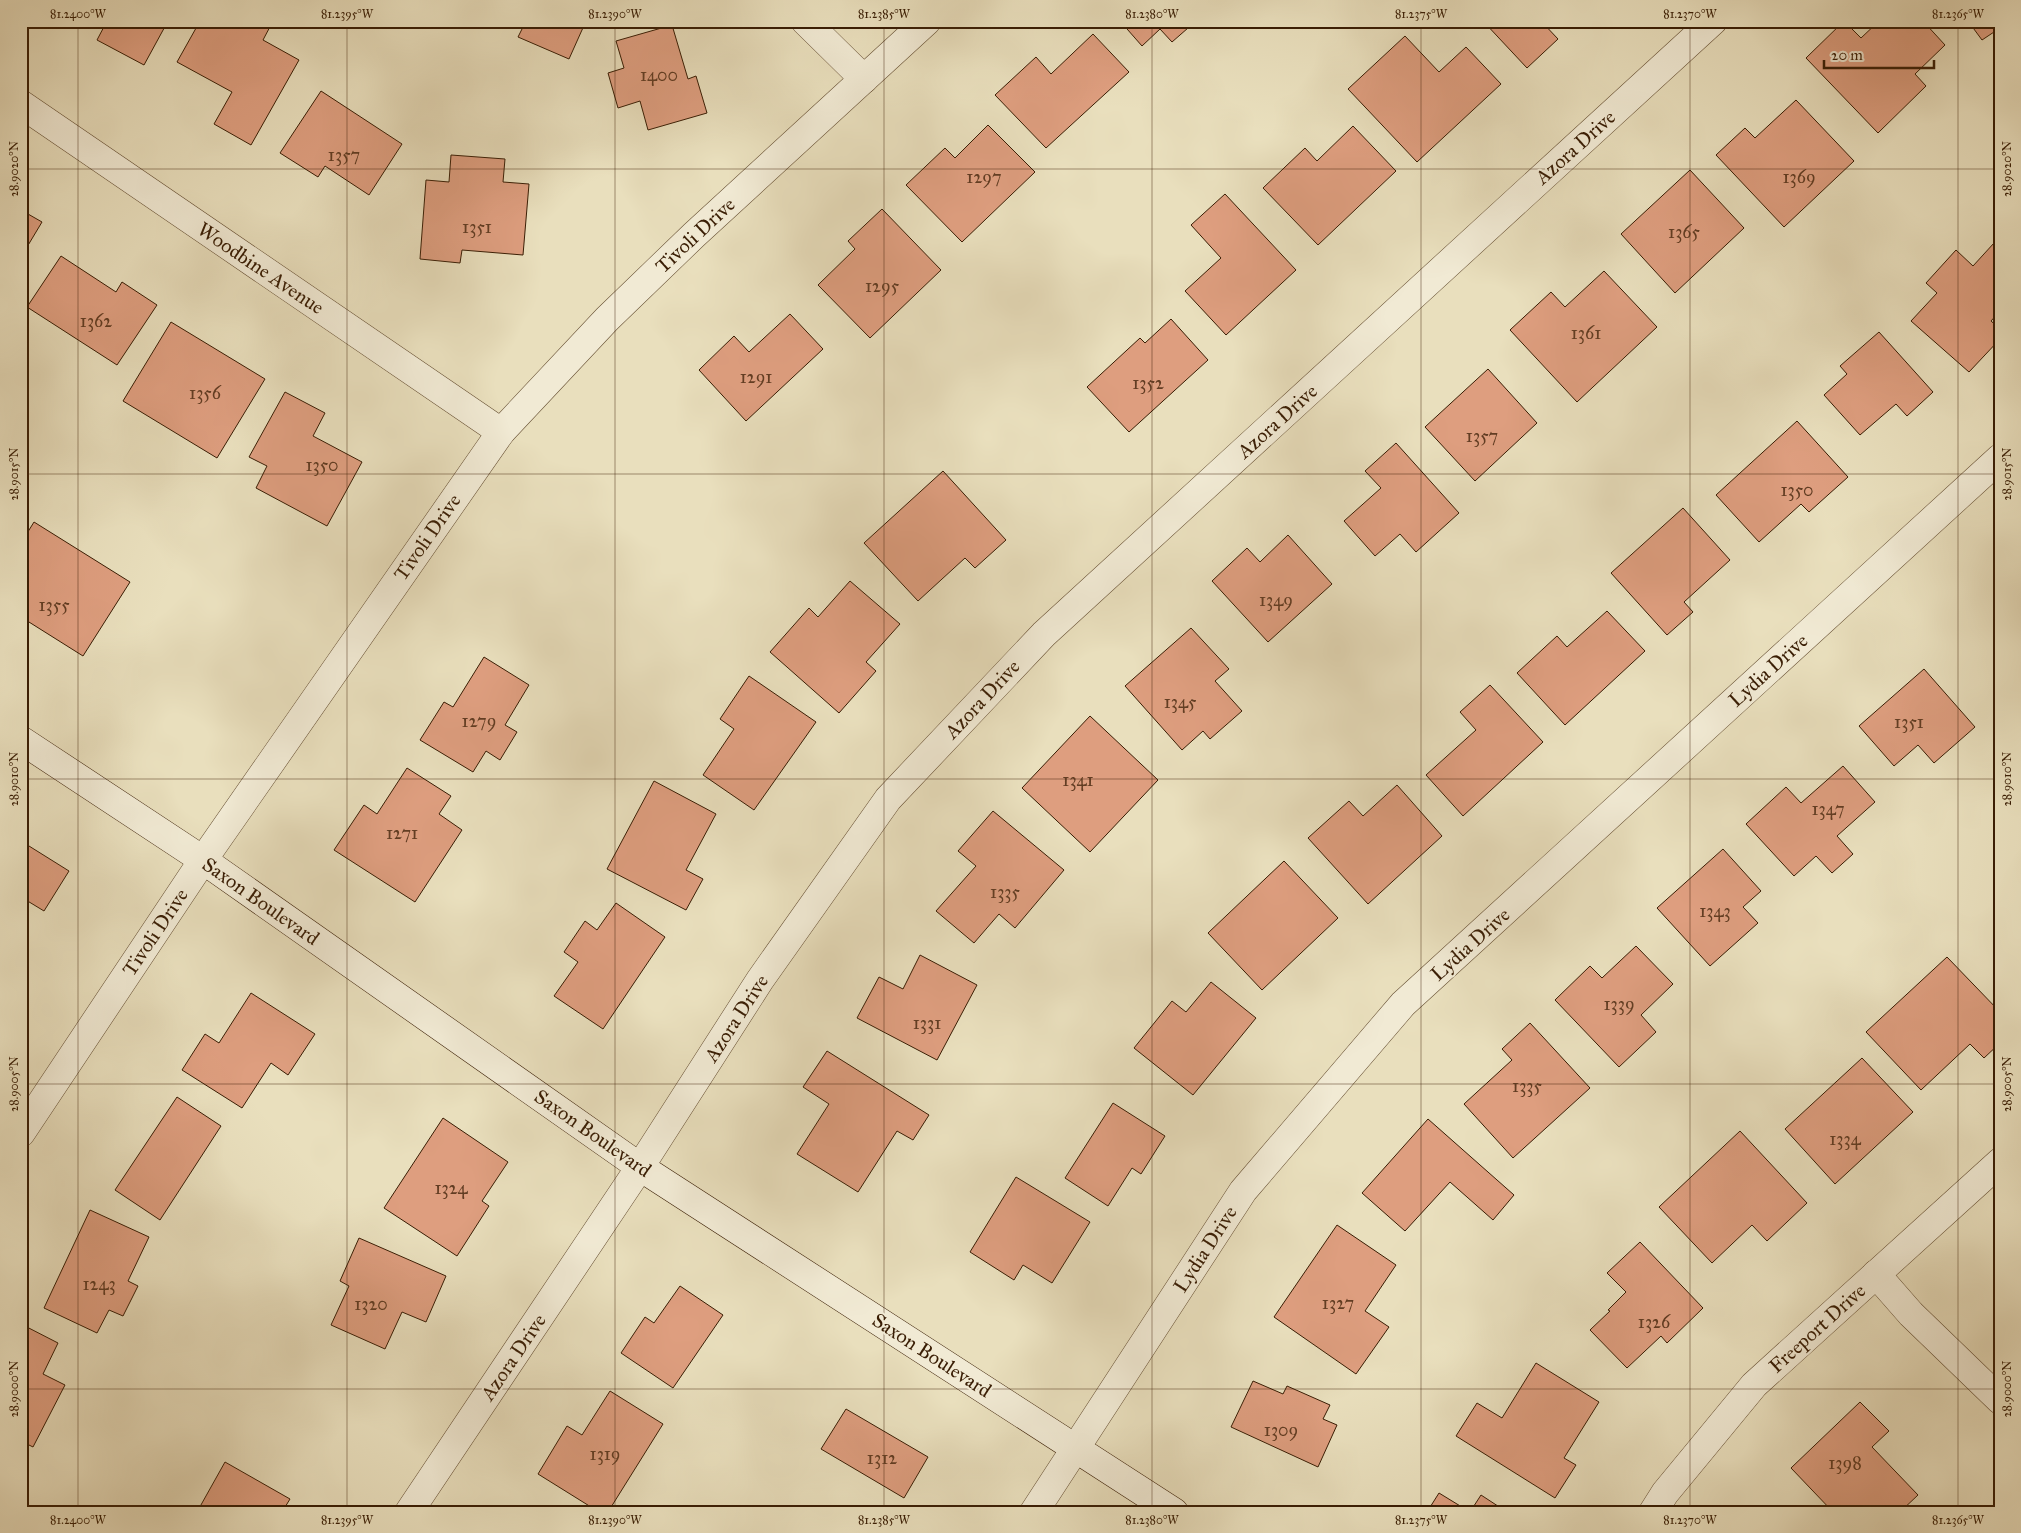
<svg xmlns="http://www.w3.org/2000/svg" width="2021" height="1533" viewBox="0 0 2021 1533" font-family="'IM FELL Great Primer',serif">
	<rect width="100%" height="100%" fill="#e9dfbd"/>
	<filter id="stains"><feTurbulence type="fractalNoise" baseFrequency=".004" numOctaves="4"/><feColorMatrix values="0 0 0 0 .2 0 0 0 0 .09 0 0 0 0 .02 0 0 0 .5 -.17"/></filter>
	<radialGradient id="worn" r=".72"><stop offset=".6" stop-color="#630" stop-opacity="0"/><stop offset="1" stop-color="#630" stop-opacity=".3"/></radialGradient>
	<g fill="#de9e7f" stroke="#391d04">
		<polygon points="107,21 168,21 144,65 97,40"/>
		<polygon points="200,21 273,21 263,40 299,60 251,145 214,124 232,92 177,62"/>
		<polygon points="526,21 586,21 569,59 518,37"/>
		<polygon points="1120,21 1196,21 1172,42 1160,29 1142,46"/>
		<polygon points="1483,21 1541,21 1558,39 1527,68"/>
		<polygon points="1844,21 1861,38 1879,21 1923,21 1945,45 1915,74 1926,86 1878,133 1806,58"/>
		<polygon points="1968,21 2000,21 2000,28 1982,40"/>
		<polygon points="672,25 688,79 696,76 707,113 648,130 640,101 618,108 608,73 624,68 616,41"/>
		<polygon points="1093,34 1129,72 1046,148 995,95 1036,57 1051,74"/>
		<polygon points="1405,36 1439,72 1466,47 1501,84 1417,162 1348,89"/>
		<polygon points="321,91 402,144 369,195 325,166 318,177 280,153"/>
		<polygon points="1796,100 1854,161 1784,227 1716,155 1745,128 1755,138"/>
		<polygon points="988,125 1035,172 962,242 906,185 945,148 955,158"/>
		<polygon points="1353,126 1396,171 1318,245 1263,188 1305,148 1317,161"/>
		<polygon points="451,155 505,159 503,182 529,184 523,255 462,250 460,263 420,259 426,180 449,182"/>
		<polygon points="1690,170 1744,228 1675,293 1621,234"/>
		<polygon points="1225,194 1296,270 1226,335 1185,291 1221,258 1191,225"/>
		<polygon points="882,209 941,270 870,338 818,285 855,249 848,241"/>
		<polygon points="21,210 42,222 21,257"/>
		<polygon points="1994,243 2000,249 2000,311 1991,321 2000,329 2000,339 1969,372 1911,321 1937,293 1926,283 1956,250 1973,266"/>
		<polygon points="61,256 116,292 122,282 157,305 117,365 27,307"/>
		<polygon points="1604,271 1657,327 1577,402 1510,330 1551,292 1565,307"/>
		<polygon points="790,314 823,349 746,421 699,370 734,336 749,352"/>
		<polygon points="1171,319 1208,360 1129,432 1087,387 1140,338 1145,343"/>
		<polygon points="171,322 265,379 217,458 123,401"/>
		<polygon points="1879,332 1933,392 1907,416 1896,404 1860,435 1824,395 1847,374 1840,366"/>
		<polygon points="1488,369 1537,423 1475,481 1425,427"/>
		<polygon points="285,392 325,413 313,436 362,462 327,526 256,488 267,466 249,457"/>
		<polygon points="1797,421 1848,477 1809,512 1801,504 1759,542 1716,495"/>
		<polygon points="1396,443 1459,513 1416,552 1400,534 1375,556 1344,521 1381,488 1365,471"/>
		<polygon points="943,471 1006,540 975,568 965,558 918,601 864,543"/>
		<polygon points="1683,508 1730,560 1684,602 1693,612 1667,635 1611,573"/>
		<polygon points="34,522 130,582 83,656 21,617 21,543"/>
		<polygon points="1288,535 1332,584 1268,642 1212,581 1247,548 1260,562"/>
		<polygon points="850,581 900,624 866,662 876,671 839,713 770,652 809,608 818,617"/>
		<polygon points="1607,611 1645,651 1565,725 1517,673 1557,636 1567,647"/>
		<polygon points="1191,628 1229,669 1215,681 1242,711 1210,739 1203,731 1182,750 1125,686"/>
		<polygon points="484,657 529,685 505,725 517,732 500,760 486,751 473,772 420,740 444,702 453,707"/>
		<polygon points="1924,669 1975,727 1934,763 1918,745 1894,766 1859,726"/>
		<polygon points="749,676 816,722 754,810 703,775 734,729 720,719"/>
		<polygon points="1490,685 1543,742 1463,816 1426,775 1476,730 1460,712"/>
		<polygon points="1090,716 1158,780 1090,852 1022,788"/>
		<polygon points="1843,766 1875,802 1837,836 1853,854 1832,873 1816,856 1794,876 1746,824 1786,787 1801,803"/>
		<polygon points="407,768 451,796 439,814 462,830 415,902 334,850 364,805 377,814"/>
		<polygon points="654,781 716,814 686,870 703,879 686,910 607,869"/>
		<polygon points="1397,785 1442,836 1368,904 1308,838 1349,801 1363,816"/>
		<polygon points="993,811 1064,870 1015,928 999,914 974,943 936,911 976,866 958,851"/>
		<polygon points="21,841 69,871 44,911 21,897"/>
		<polygon points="1723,849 1761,891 1743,907 1758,923 1710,966 1657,908"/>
		<polygon points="1284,861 1338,918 1262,990 1208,933"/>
		<polygon points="616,903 665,937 603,1029 554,996 578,962 564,952 585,921 597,930"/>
		<polygon points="1636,946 1673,984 1641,1015 1656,1032 1619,1067 1555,1000 1590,966 1602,978"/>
		<polygon points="920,955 977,985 937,1060 857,1018 879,977 903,989"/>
		<polygon points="1947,957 2000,1012 2000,1043 1984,1058 1970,1044 1921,1090 1866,1032"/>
		<polygon points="1211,982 1256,1018 1193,1095 1134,1048 1172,1001 1186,1012"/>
		<polygon points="251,993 315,1034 288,1075 271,1063 242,1108 182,1070 205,1034 219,1043"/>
		<polygon points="1530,1023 1590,1088 1513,1158 1464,1104 1512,1060 1502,1049"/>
		<polygon points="827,1051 929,1115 913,1140 897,1131 858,1192 797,1154 829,1104 803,1087"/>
		<polygon points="1862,1058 1913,1112 1835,1184 1785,1129"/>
		<polygon points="177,1097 221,1126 160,1220 115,1190"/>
		<polygon points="1113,1103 1165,1136 1141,1174 1132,1168 1108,1206 1065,1178"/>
		<polygon points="443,1118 508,1162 482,1201 489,1206 457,1256 384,1208"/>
		<polygon points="1428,1119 1514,1195 1493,1220 1450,1182 1405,1231 1362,1193"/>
		<polygon points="1740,1131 1807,1203 1767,1241 1752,1225 1712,1263 1659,1207"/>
		<polygon points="1016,1177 1090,1222 1052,1283 1023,1265 1014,1280 970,1252"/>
		<polygon points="90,1210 149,1237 128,1281 138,1286 123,1316 109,1310 97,1333 44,1308"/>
		<polygon points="1337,1225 1396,1265 1365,1311 1389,1327 1356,1374 1274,1317"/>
		<polygon points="359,1238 446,1276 426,1322 402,1312 385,1349 331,1325 349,1286 340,1281"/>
		<polygon points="1640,1242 1703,1308 1667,1343 1661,1336 1627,1368 1590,1330 1610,1311 1608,1310 1626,1292 1607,1273"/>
		<polygon points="680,1286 723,1315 673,1388 621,1353 645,1317 654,1323"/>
		<polygon points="21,1324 58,1343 43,1374 65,1385 33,1447 21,1441"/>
		<polygon points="1536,1363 1599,1402 1564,1458 1576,1465 1555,1498 1456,1436 1477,1403 1502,1418"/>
		<polygon points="1253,1381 1283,1394 1287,1386 1330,1405 1323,1419 1337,1425 1318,1467 1231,1427"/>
		<polygon points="610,1391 663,1424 608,1512 599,1512 538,1474 567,1426 582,1435"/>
		<polygon points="1860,1402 1889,1431 1872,1447 1918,1495 1900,1512 1833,1512 1791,1468"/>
		<polygon points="846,1409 928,1457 904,1498 821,1449"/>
		<polygon points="225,1462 290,1499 282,1512 197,1512"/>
		<polygon points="1439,1493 1470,1512 1481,1495 1507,1512 1427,1512"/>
	</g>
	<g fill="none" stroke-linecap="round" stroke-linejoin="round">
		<defs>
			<g id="minor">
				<polyline points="805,21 864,79"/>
				<polyline points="21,104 501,432"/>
				<polyline points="1876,1274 1911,1314 2000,1400"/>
				<polyline points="409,1512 640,1167 760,980 888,799 1044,634 1713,21"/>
				<polyline points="1034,1512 1243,1191 1403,1004 2000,458"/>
				<polyline points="1653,1512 1665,1493 1754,1385 2000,1162"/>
			</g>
			<polyline id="tertiary" points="21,1133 203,860 501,432 607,319 694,235 927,21"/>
			<polyline id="secondary" points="21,740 203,860 640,1167 1174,1512"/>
		</defs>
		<use href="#minor" stroke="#654e32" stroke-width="29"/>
		<use href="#tertiary" stroke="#654e32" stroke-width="29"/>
		<use href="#secondary" stroke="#391d04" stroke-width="29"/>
		<use href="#minor" stroke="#f1ead4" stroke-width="28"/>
		<use href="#tertiary" stroke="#f1ead4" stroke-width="28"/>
		<use href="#secondary" stroke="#f1ead4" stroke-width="28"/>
	</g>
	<path fill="none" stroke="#391d04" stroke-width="1" stroke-opacity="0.45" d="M 78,21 L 78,1512M 347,21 L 347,1512M 615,21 L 615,1512M 884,21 L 884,1512M 1152,21 L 1152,1512M 1421,21 L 1421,1512M 1690,21 L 1690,1512M 1958,21 L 1958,1512M 21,169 L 2000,169M 21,474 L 2000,474M 21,779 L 2000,779M 21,1084 L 2000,1084M 21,1389 L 2000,1389"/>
	<g text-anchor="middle" stroke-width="4" stroke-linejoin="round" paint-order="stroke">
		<g font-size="18" fill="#623d23">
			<text x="659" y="81">1400</text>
			<text x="344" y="161">1357</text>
			<text x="984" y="183">1297</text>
			<text x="1799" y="183">1369</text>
			<text x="477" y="233">1351</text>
			<text x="1684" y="238">1365</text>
			<text x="882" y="292">1295</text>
			<text x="96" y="327">1362</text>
			<text x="1586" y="339">1361</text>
			<text x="756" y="383">1291</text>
			<text x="1148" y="389">1352</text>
			<text x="205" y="399">1356</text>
			<text x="1482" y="442">1357</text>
			<text x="322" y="471">1350</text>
			<text x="1797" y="496">1350</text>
			<text x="1276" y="606">1349</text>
			<text x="54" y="611">1355</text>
			<text x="1180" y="708">1345</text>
			<text x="479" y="727">1279</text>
			<text x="1909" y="728">1351</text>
			<text x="1078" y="786">1341</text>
			<text x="1828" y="815">1347</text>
			<text x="402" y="839">1271</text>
			<text x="1005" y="898">1335</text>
			<text x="1715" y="917">1343</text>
			<text x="1619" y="1010">1339</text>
			<text x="927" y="1029">1331</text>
			<text x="1527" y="1092">1335</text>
			<text x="1845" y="1145">1334</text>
			<text x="451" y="1194">1324</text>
			<text x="99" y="1290">1243</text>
			<text x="1338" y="1309">1327</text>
			<text x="371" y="1310">1320</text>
			<text x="1654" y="1328">1326</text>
			<text x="1281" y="1436">1309</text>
			<text x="605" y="1460">1319</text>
			<text x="882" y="1464">1312</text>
			<text x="1845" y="1469">1398</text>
		</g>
		<g font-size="20" fill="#391d04" stroke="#f1ead4">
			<text transform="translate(1575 147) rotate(-42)" y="7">Azora Drive</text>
			<text transform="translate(695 235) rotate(-43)" y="7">Tivoli Drive</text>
			<text transform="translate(261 268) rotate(34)" y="7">Woodbine Avenue</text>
			<text transform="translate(1277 421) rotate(-42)" y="7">Azora Drive</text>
			<text transform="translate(427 537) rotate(-55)" y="7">Tivoli Drive</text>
			<text transform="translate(1768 670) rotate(-42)" y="7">Lydia Drive</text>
			<text transform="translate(982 699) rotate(-47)" y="7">Azora Drive</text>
			<text transform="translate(261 901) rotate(35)" y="7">Saxon Boulevard</text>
			<text transform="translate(155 932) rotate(-56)" y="7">Tivoli Drive</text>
			<text transform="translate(1470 944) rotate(-42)" y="7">Lydia Drive</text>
			<text transform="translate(736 1018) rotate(-57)" y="7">Azora Drive</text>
			<text transform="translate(593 1133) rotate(35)" y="7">Saxon Boulevard</text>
			<text transform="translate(1205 1249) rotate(-57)" y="7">Lydia Drive</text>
			<text transform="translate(1817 1328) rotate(-42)" y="7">Freeport Drive</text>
			<text transform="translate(932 1355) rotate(33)" y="7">Saxon Boulevard</text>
			<text transform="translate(513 1357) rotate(-56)" y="7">Azora Drive</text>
		</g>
	</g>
	<rect width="2021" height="1533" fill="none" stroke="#e9dfbd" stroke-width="55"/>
	<path d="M1824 60v8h110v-8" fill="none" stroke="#391d04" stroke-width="2.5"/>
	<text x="1831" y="60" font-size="15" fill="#391d04" stroke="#f1ead4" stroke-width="4" paint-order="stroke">20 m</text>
	<rect x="28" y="28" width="1966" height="1478" fill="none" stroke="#391d04" stroke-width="2"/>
	<g font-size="12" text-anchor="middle" fill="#391d04">
		<text x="78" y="18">81.2400°W</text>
		<text x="347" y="18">81.2395°W</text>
		<text x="615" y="18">81.2390°W</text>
		<text x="884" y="18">81.2385°W</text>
		<text x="1152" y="18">81.2380°W</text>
		<text x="1421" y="18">81.2375°W</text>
		<text x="1690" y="18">81.2370°W</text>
		<text x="1958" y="18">81.2365°W</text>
		<text transform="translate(14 169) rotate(-90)" y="4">28.9020°N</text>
		<text transform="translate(2007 169) rotate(-90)" y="4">28.9020°N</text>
		<text transform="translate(14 474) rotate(-90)" y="4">28.9015°N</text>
		<text transform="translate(2007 474) rotate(-90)" y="4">28.9015°N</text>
		<text transform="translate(14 779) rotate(-90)" y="4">28.9010°N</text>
		<text transform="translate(2007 779) rotate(-90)" y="4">28.9010°N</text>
		<text transform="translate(14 1084) rotate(-90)" y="4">28.9005°N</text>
		<text transform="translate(2007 1084) rotate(-90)" y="4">28.9005°N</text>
		<text transform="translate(14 1389) rotate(-90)" y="4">28.9000°N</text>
		<text transform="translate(2007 1389) rotate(-90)" y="4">28.9000°N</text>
		<text x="78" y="1524">81.2400°W</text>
		<text x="347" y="1524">81.2395°W</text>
		<text x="615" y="1524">81.2390°W</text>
		<text x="884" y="1524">81.2385°W</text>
		<text x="1152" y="1524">81.2380°W</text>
		<text x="1421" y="1524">81.2375°W</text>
		<text x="1690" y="1524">81.2370°W</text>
		<text x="1958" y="1524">81.2365°W</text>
	</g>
	<rect width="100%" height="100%" filter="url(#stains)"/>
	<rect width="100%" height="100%" fill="url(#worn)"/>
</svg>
